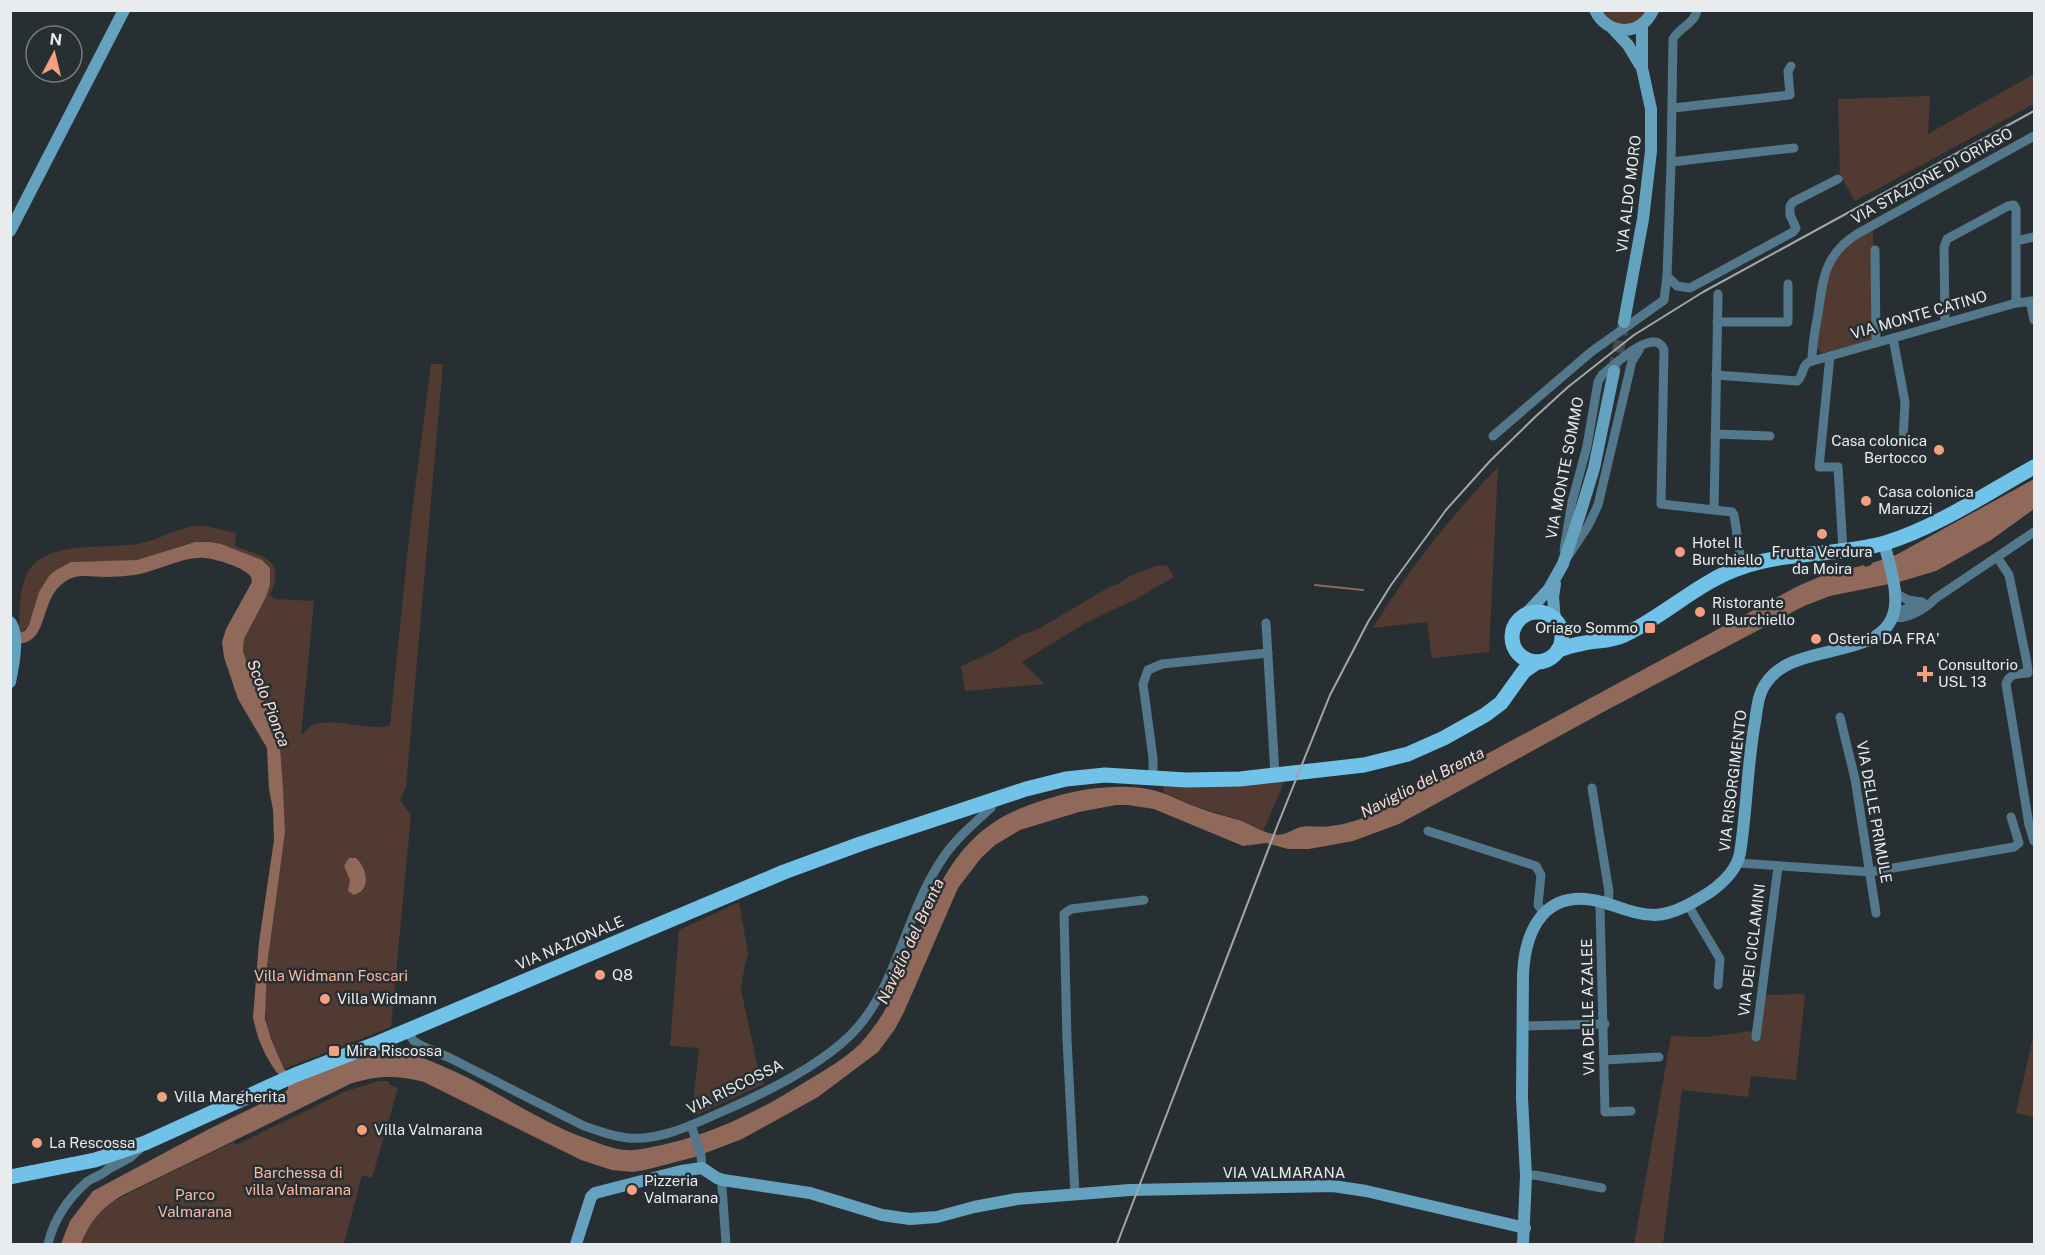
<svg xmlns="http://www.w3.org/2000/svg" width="2045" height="1255" viewBox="0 0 2045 1255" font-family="'Public Sans',sans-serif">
	<rect width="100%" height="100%" fill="#282f33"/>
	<g fill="#503a32">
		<path d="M 1601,11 L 1647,11 C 1633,30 1615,28 1601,11 Z"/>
		<polygon points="2034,74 2034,104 1855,201 1840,175 1838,99 1930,96 1928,134"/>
		<path d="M 1873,230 L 1873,337 L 1868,341 L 1822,353 L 1818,350 L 1816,346 C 1821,316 1823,269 1845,248 C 1853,240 1863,236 1873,230 Z"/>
		<path d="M 431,364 L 443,364 L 406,787 L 400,800 L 411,815 L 391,1027 L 284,1069 L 267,1029 L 265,1007 L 267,966 L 285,832 L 280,746 L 263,699 L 251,677 L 243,651 L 244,639 L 266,597 L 262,560 C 245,555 227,545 210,542 C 189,539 171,551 152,556 C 140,560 129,561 116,561 C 94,562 68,557 51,575 C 37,589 36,628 19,633 C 20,611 18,583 32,566 C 55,540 110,550 142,543 C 160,539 177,528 195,526 C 208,525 224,531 236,533 L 235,546 C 264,558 286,557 270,596 L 276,599 L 314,601 L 301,735 C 305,733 307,728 311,726 C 331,715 372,733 390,725 L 410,528 Z"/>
		<path d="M 1498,467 L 1489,652 L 1432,658 L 1427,622 L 1373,628 C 1408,570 1451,516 1498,467 Z"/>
		<polygon points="1159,565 1168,566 1174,577 1136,599 1087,622 1022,662 1045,684 965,691 961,666 995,651 1021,635 1038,629 1106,589 1122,582 1130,576"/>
		<polygon points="1285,780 1263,831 1244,821 1197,807 1163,792 1165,782"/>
		<polygon points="739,902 748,954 745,963 741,990 760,1077 764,1084 694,1116 693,1105 699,1048 670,1046 679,930"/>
		<polygon points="1801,994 1805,995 1796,1080 1751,1076 1748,1097 1682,1090 1663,1244 1634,1244 1671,1036 1705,1037 1752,1031 1765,995"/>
		<polygon points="2034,1032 2034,1117 2016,1113"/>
		<polygon points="379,1081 388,1081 390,1085 398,1088 372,1178 362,1175 344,1244 81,1244 85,1233 95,1218 99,1211 109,1203 233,1142 236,1145 346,1091"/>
	</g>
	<g fill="#90695b">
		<path d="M 2034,479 L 2034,509 L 1991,540 L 1936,571 L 1899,582 L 1830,596 L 1804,606 L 1607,710 L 1399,824 L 1353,841 L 1309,849 L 1288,849 L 1266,843 L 1243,846 L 1154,809 L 1128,805 L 1116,805 L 1079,812 L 1020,830 L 995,845 L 981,858 L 958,888 L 904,1012 L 895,1029 L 878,1052 L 818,1097 L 742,1139 L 695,1157 L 645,1170 L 633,1172 L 612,1170 L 581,1160 L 424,1082 C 397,1075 376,1075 350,1084 L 123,1195 C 102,1207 90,1221 81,1244 L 61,1244 L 70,1221 L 93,1191 L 209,1129 L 285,1092 L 288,1089 L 288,1085 C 269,1066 258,1044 253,1017 L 259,942 L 274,840 L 273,810 L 269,789 L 267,748 L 238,699 L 224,657 L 222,642 L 226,629 L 252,582 L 251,577 C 246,568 216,559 205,558 C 186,555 155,572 134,575 C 125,576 115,577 106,577 C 93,577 77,573 66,581 C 36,600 52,649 11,643 L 19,633 L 25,631 L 29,625 L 39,592 L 49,576 L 56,570 L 71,562 L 137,560 L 195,542 L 210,542 L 221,544 L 262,560 L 270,568 L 270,584 L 266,597 L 244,639 L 243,651 L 251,677 L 263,699 L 280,746 L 283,790 L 285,832 L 267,966 L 265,1019 L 271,1039 L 284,1069 L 300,1080 L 376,1052 C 385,1058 399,1054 411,1055 C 426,1058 442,1066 456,1072 C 500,1093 539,1121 585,1138 C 598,1143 612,1149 626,1150 C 638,1151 650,1147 662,1145 C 713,1134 761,1110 805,1082 C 824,1071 844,1059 860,1044 C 869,1034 878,1022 885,1010 C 926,935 933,841 1024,807 C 1062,792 1107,782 1148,789 C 1166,792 1182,802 1199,808 C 1212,813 1226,816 1239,820 C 1251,824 1261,832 1273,834 C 1285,837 1290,830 1301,827 C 1310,825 1321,828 1331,826 C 1349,824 1366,817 1383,810 L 1798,586 L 1824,575 L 1864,565 L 1865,567 L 1871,565 L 1872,563 L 1896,555 Z"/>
		<path d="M 349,858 L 356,858 C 367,868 372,890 354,895 L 348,891 L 350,880 L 344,866 Z"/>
	</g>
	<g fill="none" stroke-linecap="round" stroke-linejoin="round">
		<polyline stroke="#90695b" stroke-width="2" points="1315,585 1363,590"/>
		<polyline stroke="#454b4f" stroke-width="12" stroke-dasharray="12 6" stroke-linecap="butt" points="1614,370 1624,322"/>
		<g stroke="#53788b" stroke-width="9">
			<polyline points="1673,108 1790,95 1788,71 1791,66"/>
			<polyline points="1671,162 1794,148"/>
			<polyline points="2016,241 2034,237"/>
			<polyline points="1875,250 1876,343"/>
			<polyline points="1667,276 1677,286 1690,288 1793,232 1796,228 1790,215 1790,206 1793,202 1838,179"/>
			<polyline points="1718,294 1714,510 1732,512 1734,515 1742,567"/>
			<polyline points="2030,301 2034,320"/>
			<polyline points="1717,322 1788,322 1788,284"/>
			<polyline points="1945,323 1944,247 1947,239 2008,206 2014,205 2016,209 2016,303"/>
			<polyline points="1893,338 1905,402 1903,441"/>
			<polyline points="1830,356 1819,467 1838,467 1843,550"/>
			<path d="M 1812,361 C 1812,345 1815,330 1818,314 C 1823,279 1824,255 1857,234 L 2034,136"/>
			<path d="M 1716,375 L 1797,381 C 1804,376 1801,366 1809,362 L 2016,303 L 2034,301"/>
			<polyline points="1715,434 1770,436"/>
			<path d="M 1493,436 L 1591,352 L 1664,300 L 1667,276 L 1671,165 L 1673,39 C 1679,27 1694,25 1697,10"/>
			<path d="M 1564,550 L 1572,502 L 1587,446 L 1598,382 L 1602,375 C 1613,366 1655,325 1664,350 L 1661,504 L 1714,510"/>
			<polyline points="1568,556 1588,526 1598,505 1632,361 1639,350"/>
			<path d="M 1997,557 L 2009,575 L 2027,663 L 2028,673 C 2018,674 2009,673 2006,684 L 2029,825 L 2034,841"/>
			<polyline points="1895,593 1908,600 1922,602"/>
			<polyline points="1894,613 1922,603"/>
			<path d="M 1892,617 C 1907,621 1926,608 1936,598 L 2034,532"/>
			<polyline points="1266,623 1275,775"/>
			<polyline points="1840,717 1855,779 1876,913"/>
			<polyline points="1153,776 1153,758 1143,684 1148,670 1162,664 1268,653"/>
			<polyline points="1592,788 1609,892 1608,904"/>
			<polyline points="1428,831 1536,866 1541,875 1538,905 1544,913"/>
			<polyline points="1738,863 1870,872 2014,847 2019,843 2011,817"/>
			<polyline points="1602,902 1600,907 1605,1112 1631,1111"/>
			<polyline points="1688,905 1720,959 1718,985"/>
			<polyline points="1522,1026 1605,1024"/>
			<path d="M 406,1031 L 414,1041 L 422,1046 L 450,1058 L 584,1126 C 599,1131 613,1137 628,1138 C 659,1141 692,1125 719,1113 C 763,1094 827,1063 858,1027 C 898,980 906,915 939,864 C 952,842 972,825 991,808 L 991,801"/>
			<polyline points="1756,1037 1778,867"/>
			<polyline points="1605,1060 1659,1057"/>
			<polyline points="691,1125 701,1155 702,1168"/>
			<polyline points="107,1170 131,1157 142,1147"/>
			<polyline points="1526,1176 1535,1175 1602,1188"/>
			<polyline points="723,1180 722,1186 726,1244"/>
			<polyline points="1075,1194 1067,1040 1064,914 1071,909 1144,900"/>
			<path d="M 48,1244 C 54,1219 68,1198 88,1181 C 94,1177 103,1175 108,1169 C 111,1165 111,1161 109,1156"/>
		</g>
		<g stroke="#64a2c0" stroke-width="12">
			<path d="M 1595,10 C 1607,36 1641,37 1653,10"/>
			<polyline points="1613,29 1628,45 1640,65"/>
			<polyline points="10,231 124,10"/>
			<polyline points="1624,322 1643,219 1651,151 1651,109 1642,68 1642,24"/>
			<polyline points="1555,584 1553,597 1555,621"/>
			<polyline points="1525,615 1549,589 1563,564 1580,514 1594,468 1614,371"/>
			<path d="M 10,622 C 20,634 13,667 10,682"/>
			<polyline points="576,1244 591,1197 595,1193 681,1171 702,1168 717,1178 723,1180 810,1193 882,1215 910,1219 937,1217 974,1207 1017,1199 1130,1190 1333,1186 1366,1191 1525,1228"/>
			<path d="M 1523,1244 L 1526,1176 L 1522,1098 L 1523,975 C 1525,927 1547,887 1602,902 C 1620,907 1636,915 1655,915 C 1675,914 1694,902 1710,892 C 1724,882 1737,870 1740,853 C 1747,809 1747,765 1755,722 C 1757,709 1758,694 1766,683 C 1794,639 1889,663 1895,606 C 1897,585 1889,563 1884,543"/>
		</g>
		<g stroke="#71c2e9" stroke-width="15">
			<circle cx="1537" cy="637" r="25"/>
			<path d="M 1558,650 C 1565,648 1572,645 1580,644 C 1594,640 1610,642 1624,635 C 1665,616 1699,581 1742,567 C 1788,551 1838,556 1885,543 C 1937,527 1987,493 2034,467"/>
			<polyline points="10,1177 95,1160 145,1143 295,1075 378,1043 784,872 860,844 1026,789 1066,779 1105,775 1186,780 1240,779 1364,765 1408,754 1444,738 1485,715 1501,703 1524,671 1537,662"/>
		</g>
		<polyline stroke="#a2a7aa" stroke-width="2" points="1117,1244 1278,824 1330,695 1368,622 1391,585 1446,510 1490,461 1534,418 1568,387 1634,335 1703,292 2034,111"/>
	</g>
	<g fill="#f2a080" stroke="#282f33" stroke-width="2">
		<circle cx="1939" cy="450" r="6"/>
		<circle cx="1866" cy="501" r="6"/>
		<circle cx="1822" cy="534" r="6"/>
		<circle cx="1680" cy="552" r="6"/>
		<circle cx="1700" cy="612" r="6"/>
		<rect x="1644" y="622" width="12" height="12" rx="3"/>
		<circle cx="1816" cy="639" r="6"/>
		<path d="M1922 665h6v6h6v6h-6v6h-6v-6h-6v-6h6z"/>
		<circle cx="600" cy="975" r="6"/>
		<circle cx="325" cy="999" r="6"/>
		<rect x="328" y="1045" width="12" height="12" rx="3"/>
		<circle cx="162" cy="1097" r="6"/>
		<circle cx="362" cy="1130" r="6"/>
		<circle cx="37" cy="1143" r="6"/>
		<circle cx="632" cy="1190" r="6"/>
	</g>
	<g text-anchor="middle" stroke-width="5" stroke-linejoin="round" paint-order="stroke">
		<g font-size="15" fill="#e8ecef" stroke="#282f33">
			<text transform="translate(1932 176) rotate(-29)" y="5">VIA STAZIONE DI ORIAGO</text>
			<text transform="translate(1629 194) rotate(-83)" y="5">VIA ALDO MORO</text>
			<text transform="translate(1919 315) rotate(-16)" y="5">VIA MONTE CATINO</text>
			<text transform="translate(1565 468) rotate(-79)" y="5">VIA MONTE SOMMO</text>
			<text transform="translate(1733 781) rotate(-83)" y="5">VIA RISORGIMENTO</text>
			<text transform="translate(1874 812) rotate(80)" y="5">VIA DELLE PRIMULE</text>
			<text transform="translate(570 943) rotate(-23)" y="5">VIA NAZIONALE</text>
			<text transform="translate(1752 950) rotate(-83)" y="5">VIA DEI CICLAMINI</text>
			<text transform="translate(1588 1007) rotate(-91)" y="5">VIA DELLE AZALEE</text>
			<text transform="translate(735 1087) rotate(-26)" y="5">VIA RISCOSSA</text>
			<text x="1284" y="1178">VIA VALMARANA</text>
		</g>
		<g font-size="15" fill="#e8ecef" stroke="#282f33" text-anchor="start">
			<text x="1927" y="446" text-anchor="end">Casa colonica<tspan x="1927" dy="17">Bertocco</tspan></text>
			<text x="1878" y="497">Casa colonica<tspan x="1878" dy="17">Maruzzi</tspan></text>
			<text x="1692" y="548">Hotel Il<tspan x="1692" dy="17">Burchiello</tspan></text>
			<text x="1822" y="557" text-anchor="middle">Frutta Verdura<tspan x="1822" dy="17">da Moira</tspan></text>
			<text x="1712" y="608">Ristorante<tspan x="1712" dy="17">Il Burchiello</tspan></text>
			<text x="1638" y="633" text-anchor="end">Oriago Sommo</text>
			<text x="1828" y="644">Osteria DA FRA'</text>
			<text x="1938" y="670">Consultorio<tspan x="1938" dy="17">USL 13</tspan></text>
			<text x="612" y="980">Q8</text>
			<text x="337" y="1004">Villa Widmann</text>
			<text x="346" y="1056">Mira Riscossa</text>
			<text x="174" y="1102">Villa Margherita</text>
			<text x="374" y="1135">Villa Valmarana</text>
			<text x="49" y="1148">La Rescossa</text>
			<text x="644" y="1186">Pizzeria<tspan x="644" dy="17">Valmarana</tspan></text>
		</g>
		<g font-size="15" fill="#fbb9a0" stroke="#282f33">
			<text x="331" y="981">Villa Widmann Foscari</text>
			<text x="298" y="1178">Barchessa di<tspan x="298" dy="17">villa Valmarana</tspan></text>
			<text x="195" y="1200">Parco<tspan x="195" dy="17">Valmarana</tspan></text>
		</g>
		<g font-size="16" font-style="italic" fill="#f9ddd3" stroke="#282f33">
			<text transform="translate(269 703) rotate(69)" y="6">Scolo Pionca</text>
			<text transform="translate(1422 782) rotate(-27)" y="6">Naviglio del Brenta</text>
			<text transform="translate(910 941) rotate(-65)" y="6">Naviglio del Brenta</text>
		</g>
	</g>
	<rect width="2045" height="1255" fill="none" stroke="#e8ecef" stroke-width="24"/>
	<g transform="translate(54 54) rotate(7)"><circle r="28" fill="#282f33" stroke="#757b7e" stroke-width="1.5"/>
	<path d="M0-4.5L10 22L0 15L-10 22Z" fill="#f2a080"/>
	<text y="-9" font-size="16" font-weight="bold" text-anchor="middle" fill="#e8ecef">N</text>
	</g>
</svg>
